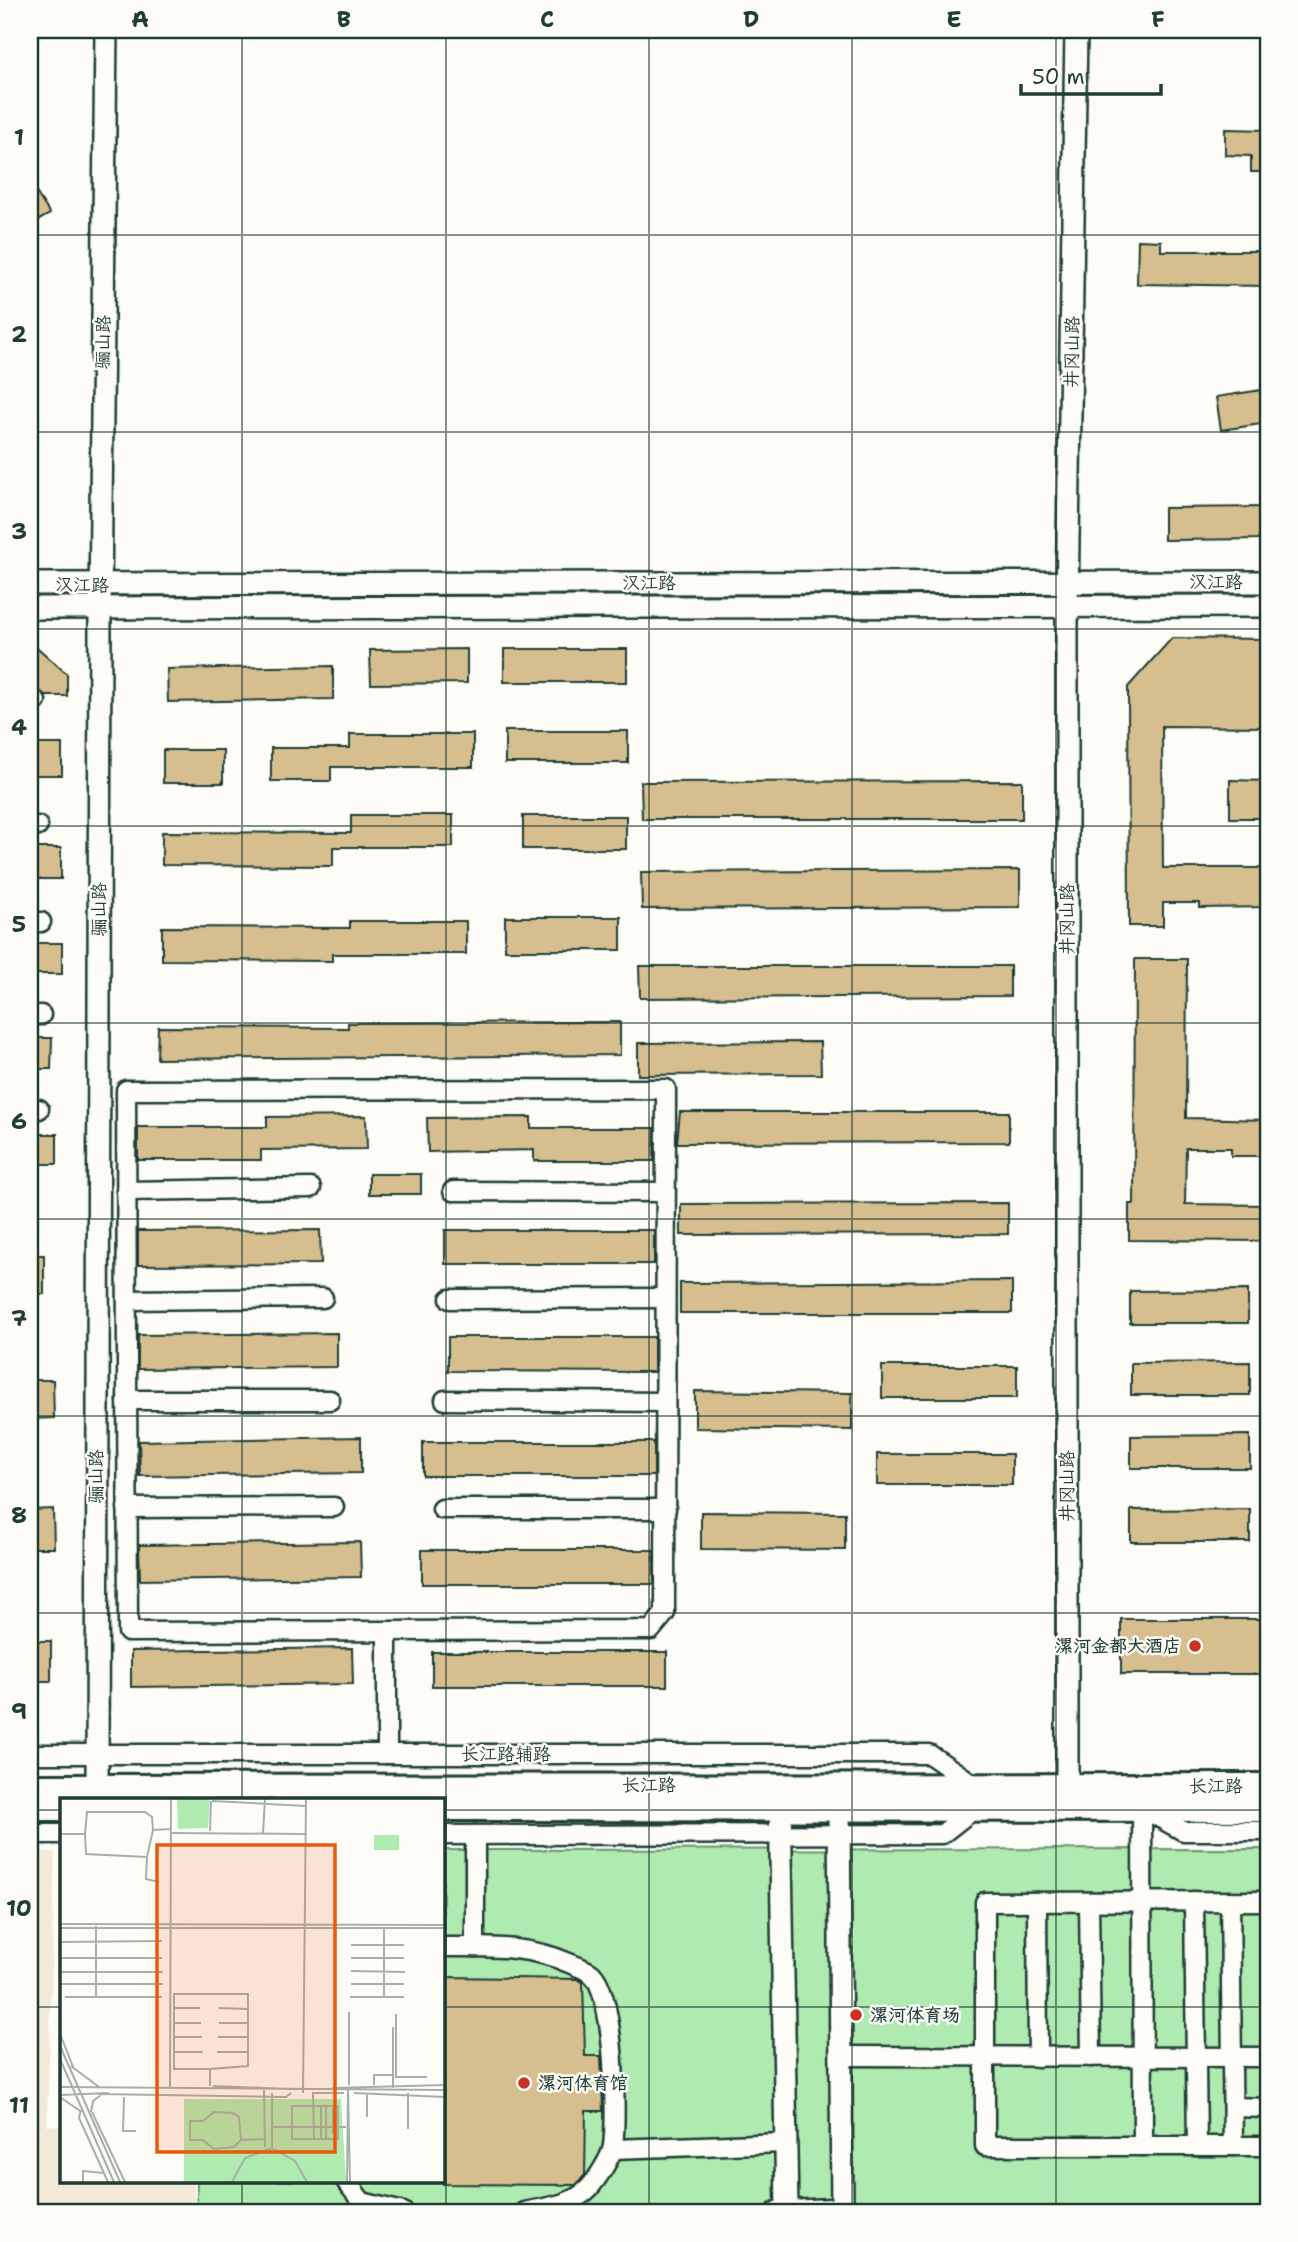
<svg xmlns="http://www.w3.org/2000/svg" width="1298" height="2242" viewBox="0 0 1298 2242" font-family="'Shantell Sans','LXGW WenKai TC',sans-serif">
	<rect width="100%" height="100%" fill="#fdfcf7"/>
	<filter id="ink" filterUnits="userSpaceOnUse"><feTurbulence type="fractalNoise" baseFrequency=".0143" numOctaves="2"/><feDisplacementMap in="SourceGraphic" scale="14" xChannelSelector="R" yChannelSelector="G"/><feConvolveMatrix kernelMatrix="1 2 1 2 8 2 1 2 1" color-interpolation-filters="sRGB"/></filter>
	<g filter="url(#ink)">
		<polygon fill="#f2e9d8" points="30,1852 55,1852 47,2126 61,2126 61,2181 194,2181 194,2212 30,2212"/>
		<polygon fill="#afeab0" stroke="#679472" stroke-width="2" points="1268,1849 1268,2212 197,2212 197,2181 443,2181 443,1850"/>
		<g fill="#d7be8e" stroke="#1f3d34" stroke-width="2">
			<polygon points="1225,129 1268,130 1268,172 1251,172 1251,156 1225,155"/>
			<polygon points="30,183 50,214 30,225"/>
			<polygon points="1138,240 1161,241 1161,251 1268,251 1268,286 1137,284"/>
			<polygon points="1268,389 1268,423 1221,430 1216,397"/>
			<polygon points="1268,507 1268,539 1164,540 1164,508"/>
			<polygon points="1172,638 1268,639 1268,727 1162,726 1163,868 1268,868 1268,907 1200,908 1200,903 1163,903 1163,926 1129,926 1128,687"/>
			<polygon points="30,641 67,674 67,696 46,696 38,690 38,684 30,680"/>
			<polygon points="467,649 467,683 371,684 370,650"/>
			<rect x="504" y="649" width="123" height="33"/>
			<polygon points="333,666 333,699 168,702 167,669"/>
			<rect x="505" y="731" width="123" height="32"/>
			<polygon points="350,734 473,734 473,767 331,767 331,781 271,781 271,748 350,748"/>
			<rect x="30" y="744" width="32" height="31"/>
			<rect x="163" y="750" width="60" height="33"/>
			<polygon points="1230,780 1268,781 1268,818 1230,818"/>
			<polygon points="1022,781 1022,819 642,819 641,782"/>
			<polygon points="351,815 453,815 453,847 333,847 333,866 162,865 162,832 351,833"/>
			<rect x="523" y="816" width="103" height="33"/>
			<rect x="30" y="848" width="31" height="31"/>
			<polygon points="1020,870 1020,907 642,909 641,872"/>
			<rect x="505" y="917" width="116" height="33"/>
			<polygon points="350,921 466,921 466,954 332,954 332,961 162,960 162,927 350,928"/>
			<rect x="30" y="943" width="32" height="31"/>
			<polygon points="1135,959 1187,959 1186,1118 1268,1120 1268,1143 1264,1143 1264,1156 1231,1156 1231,1148 1186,1148 1185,1204 1268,1205 1268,1241 1129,1240 1129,1204 1134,1204"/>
			<polygon points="639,966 1010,966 1010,996 640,998"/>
			<polygon points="620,1022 620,1055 157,1059 158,1027 348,1028 348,1023"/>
			<polygon points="30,1038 52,1038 51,1069 30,1069"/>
			<polygon points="820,1042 821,1074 638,1075 638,1043"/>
			<polygon points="680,1112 1009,1112 1009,1142 677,1143"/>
			<polygon points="366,1116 367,1149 261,1150 261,1160 138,1160 138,1127 267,1127 267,1117"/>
			<polygon points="531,1117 531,1128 655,1128 654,1161 534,1161 534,1150 428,1152 427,1118"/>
			<rect x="30" y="1134" width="27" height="30"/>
			<rect x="369" y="1174" width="52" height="20"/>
			<polygon points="1008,1203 1008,1234 681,1235 681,1204"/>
			<polygon points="320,1230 321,1264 138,1265 138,1231"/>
			<rect x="445" y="1230" width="209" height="34"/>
			<rect x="30" y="1255" width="14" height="39"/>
			<polygon points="1012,1281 1012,1313 680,1313 680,1283"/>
			<polygon points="1248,1290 1248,1323 1130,1323 1130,1291"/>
			<polygon points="337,1333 337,1367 138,1369 138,1335"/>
			<polygon points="448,1337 654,1337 654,1372 448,1371"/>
			<polygon points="1250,1362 1250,1395 1131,1395 1131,1363"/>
			<rect x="882" y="1366" width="135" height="32"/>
			<polygon points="30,1380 53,1380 54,1418 30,1419"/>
			<polygon points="695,1391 852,1393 852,1430 695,1428"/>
			<polygon points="1250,1435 1250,1468 1131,1468 1131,1436"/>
			<polygon points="361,1437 361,1473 140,1476 139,1441"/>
			<rect x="423" y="1442" width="231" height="34"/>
			<rect x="877" y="1454" width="135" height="31"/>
			<polygon points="53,1509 54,1548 30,1548 30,1510"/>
			<polygon points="1250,1509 1250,1542 1131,1542 1131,1510"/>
			<polygon points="701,1512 845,1513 845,1550 701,1549"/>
			<polygon points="360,1542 361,1577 140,1580 139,1545"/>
			<rect x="422" y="1550" width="232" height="34"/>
			<rect x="1121" y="1619" width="147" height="55"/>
			<rect x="30" y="1641" width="21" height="40"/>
			<polygon points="352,1648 353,1684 131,1687 131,1651"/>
			<rect x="432" y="1652" width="235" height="34"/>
			<polygon points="443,1977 577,1979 583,1982 585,2056 601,2056 603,2111 586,2111 585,2175 576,2185 443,2184"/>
		</g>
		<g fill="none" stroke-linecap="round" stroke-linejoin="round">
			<defs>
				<g id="minor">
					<polyline points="30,702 36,701"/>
					<polyline points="30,826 38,826"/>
					<polyline points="30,922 41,922"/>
					<polyline points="30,1015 41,1015"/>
					<polyline points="30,1109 39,1109"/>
					<polyline points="126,1191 311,1188"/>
					<polyline points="453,1191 665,1192"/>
					<polyline points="450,1299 665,1298"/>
					<polyline points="127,1300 323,1298"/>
					<polyline points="127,1400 330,1400"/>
					<polyline points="445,1400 665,1402"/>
					<polyline points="127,1508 334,1507"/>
					<polyline points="442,1509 666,1509"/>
					<polyline points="387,1631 128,1632 126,1090 666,1089 665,1613 651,1630 387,1631 387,1754"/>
					<polyline points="30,1754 929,1754 973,1784"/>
					<polyline points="30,1834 61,1834"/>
					<polyline points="443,1835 942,1834 975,1808"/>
					<polyline points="475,1835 475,1947"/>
					<polyline points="1194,1901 1197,2146"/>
					<polyline points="1230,1901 1233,2146"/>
					<polyline points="1268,1901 985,1902 985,2146 1268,2146"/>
					<polyline points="1037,1902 1038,2057"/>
					<polyline points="1089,1902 1091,2057"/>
					<path d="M 443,1947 C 487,1947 528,1945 569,1963 C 576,1966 586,1969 592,1974 C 615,1996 617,2114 613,2146 C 611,2158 597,2179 589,2188 C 573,2205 547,2207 525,2212"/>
					<polyline points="841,2056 1268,2057"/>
					<polyline points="1233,2107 1268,2108"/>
					<polyline points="1143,2146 1142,1808 1183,1831 1268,1831"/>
					<polyline points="613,2149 786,2143"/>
					<polyline points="346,2181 362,2202 403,2212"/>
				</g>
				<g id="tertiary">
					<polyline points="30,584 1268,582"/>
					<polyline points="30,608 1268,606"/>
					<polyline points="97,1788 100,608 106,30"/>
					<polyline points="780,1794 787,2210"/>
					<polyline points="1067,1802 1067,605 1076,30"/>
					<polyline points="839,1808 842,2209"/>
					<polyline points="778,2212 842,2209 853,2212"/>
				</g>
				<g id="secondary">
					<polyline points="30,1787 1268,1786"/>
					<polyline points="30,1808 61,1808"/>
					<polyline points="443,1808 1268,1809"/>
				</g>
			</defs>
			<use href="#minor" stroke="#1f3d34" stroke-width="23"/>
			<use href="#tertiary" stroke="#1f3d34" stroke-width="26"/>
			<use href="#secondary" stroke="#1f3d34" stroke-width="30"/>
			<use href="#minor" stroke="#fdfcf7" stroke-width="18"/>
			<use href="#tertiary" stroke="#fdfcf7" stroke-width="21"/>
			<use href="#secondary" stroke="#fdfcf7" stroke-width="24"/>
		</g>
	</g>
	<path fill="none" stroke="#1f3d34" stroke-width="2" stroke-opacity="0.55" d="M 242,30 L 242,1799M 446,30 L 446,2212M 649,30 L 649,2212M 852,30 L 852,2212M 1056,30 L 1056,2212M 30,235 L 1268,235M 30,432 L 1268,432M 30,629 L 1268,629M 30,826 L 1268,826M 30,1023 L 1268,1023M 30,1219 L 1268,1219M 30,1416 L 1268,1416M 30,1613 L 1268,1613M 30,1810 L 61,1810M 443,1810 L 1268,1810M 30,2007 L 61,2007M 443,2007 L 1268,2007M 242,2181 L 242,2212"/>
	<g fill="#c8321e" stroke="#fdfcf7" stroke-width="2.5">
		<circle cx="1195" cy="1646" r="7"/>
		<circle cx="856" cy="2015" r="7"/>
		<circle cx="524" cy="2083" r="7"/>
	</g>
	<g text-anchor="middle" stroke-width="5" stroke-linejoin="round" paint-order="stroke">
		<g font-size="18" fill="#1f3d34" stroke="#fdfcf7">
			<text transform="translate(103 342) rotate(-89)" y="6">骊山路</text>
			<text transform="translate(1072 352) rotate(-89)" y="6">井冈山路</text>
			<text x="1216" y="588">汉江路</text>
			<text x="649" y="589">汉江路</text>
			<text transform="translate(82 585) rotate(1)" y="6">汉江路</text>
			<text transform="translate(99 909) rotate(-90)" y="6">骊山路</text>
			<text transform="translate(1067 919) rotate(-90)" y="6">井冈山路</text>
			<text transform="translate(96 1476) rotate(-90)" y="6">骊山路</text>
			<text transform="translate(1067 1486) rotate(-90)" y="6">井冈山路</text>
			<text x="506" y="1760">长江路辅路</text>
			<text x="649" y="1791">长江路</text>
			<text x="1216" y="1792">长江路</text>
		</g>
		<g font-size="18" font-weight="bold" fill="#1f3d34" stroke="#fdfcf7" text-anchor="start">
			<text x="1181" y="1652" text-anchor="end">漯河金都大酒店</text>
			<text x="870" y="2021">漯河体育场</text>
			<text x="538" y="2089">漯河体育馆</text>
		</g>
	</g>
	<g transform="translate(60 1798)">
		<rect width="385" height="385" fill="#fdfcf7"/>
		<path d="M 117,1 L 150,1 L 148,30 L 118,31 ZM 314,37 L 339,37 L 339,52 L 314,52 ZM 124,301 L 281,301 L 286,384 L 124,384 Z" fill="#afeab0"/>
		<path fill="none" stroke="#a4b0a9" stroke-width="2" d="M 152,3 L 246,8M 150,33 L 151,3M 112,35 L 245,36M 203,35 L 205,1M 0,36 L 25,36 L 27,14 L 85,14 L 92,19 L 93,32 L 111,31M 25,36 L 26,56 L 87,59 L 93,32M 87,59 L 86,81 L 99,84M 0,126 L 385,127M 36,128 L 36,199M 0,130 L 385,130M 324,131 L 324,199M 0,144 L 102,143M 291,147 L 344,147M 0,160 L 102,160M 291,160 L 344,160M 291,173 L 345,174M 0,174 L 103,174M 0,186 L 103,186M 291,186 L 344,186M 5,199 L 102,199M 290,199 L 344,199M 114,210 L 140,210M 159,210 L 188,211M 336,216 L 336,279 L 367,279M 114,225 L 141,225M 159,225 L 188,225M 0,236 L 14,271M 114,239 L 142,239M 158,239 L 188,239M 0,248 L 60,384M 114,254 L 143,254M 157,254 L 188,254M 0,261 L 54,384M 11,268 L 39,289M 150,271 L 114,271 L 114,196 L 188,196 L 188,268 L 150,271 L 150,288M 289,287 L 289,214M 314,287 L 314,277 L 333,277M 153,288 L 229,291M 0,289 L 385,292M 110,290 L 111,1M 272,290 L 385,287M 333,290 L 333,229M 204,292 L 205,349M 288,292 L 290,384M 212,295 L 212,350M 243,295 L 246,1M 294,295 L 385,299M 307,295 L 307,319M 39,296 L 226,299 L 231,295M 0,297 L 49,295M 0,299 L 20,313M 64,299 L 63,333 L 76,333M 232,308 L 278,308 L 278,341 L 232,341 ZM 261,308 L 261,341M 266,308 L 266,341M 273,308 L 273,336M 21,312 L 19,320 L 48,384M 31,314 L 33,303 L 41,297M 32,314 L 65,384M 212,329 L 286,329M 348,331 L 348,295M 254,341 L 253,295 L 284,295M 181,342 L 179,319 L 173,315 L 154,314 L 143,323 L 130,323 L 130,342 L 143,342 L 154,351 L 174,349 L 181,342 L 205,341M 23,384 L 23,373 L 44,375M 172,384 L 185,360 L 212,350 L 235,363 L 247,384M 287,384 L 288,292"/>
		<path fill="#e8590c" fill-opacity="0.15" stroke="#e8590c" stroke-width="3.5" d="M 97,47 L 275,47 L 275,354 L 97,354 Z"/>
		<rect width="385" height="385" fill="none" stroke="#1f3d34" stroke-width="3.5"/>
	</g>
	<rect width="1298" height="2242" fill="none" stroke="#fdfcf7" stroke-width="77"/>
	<path d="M1021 84v10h140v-10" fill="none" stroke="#1f3d34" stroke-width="3.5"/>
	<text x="1032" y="84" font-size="21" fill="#1f3d34" stroke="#fdfcf7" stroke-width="5" paint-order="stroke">50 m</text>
	<rect x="38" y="38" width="1222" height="2166" fill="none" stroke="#1f3d34" stroke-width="2.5"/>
	<g font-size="23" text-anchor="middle" font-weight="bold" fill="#1f3d34">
		<text x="140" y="27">A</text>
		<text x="344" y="27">B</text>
		<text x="547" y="27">C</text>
		<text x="751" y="27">D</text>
		<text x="954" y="27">E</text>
		<text x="1158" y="27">F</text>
		<text x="19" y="145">1</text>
		<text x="19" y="342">2</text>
		<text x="19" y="539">3</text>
		<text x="19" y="735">4</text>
		<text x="19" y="932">5</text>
		<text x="19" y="1129">6</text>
		<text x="19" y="1326">7</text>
		<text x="19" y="1523">8</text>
		<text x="19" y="1719">9</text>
		<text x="19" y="1916">10</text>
		<text x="19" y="2113">11</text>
	</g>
</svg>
